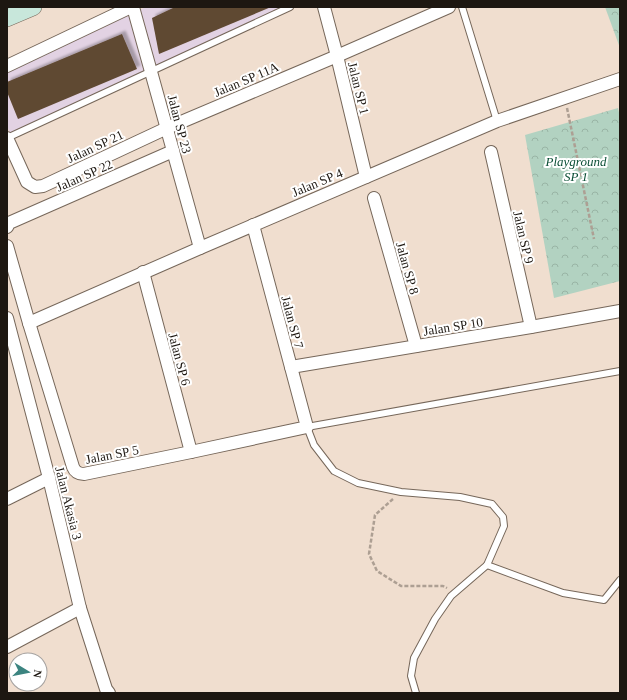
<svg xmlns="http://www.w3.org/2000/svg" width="627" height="700" viewBox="0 0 627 700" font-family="'Times New Roman',serif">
	<defs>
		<pattern id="park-crowns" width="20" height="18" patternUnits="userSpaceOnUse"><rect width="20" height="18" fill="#b2d2c1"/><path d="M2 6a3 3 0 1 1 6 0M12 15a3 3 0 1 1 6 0" fill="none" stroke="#99b4a5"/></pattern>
		<filter id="shadow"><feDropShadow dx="3.5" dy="-3.5" stdDeviation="1" flood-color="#0004"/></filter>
	</defs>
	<rect width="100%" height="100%" fill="#f0decf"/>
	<polygon fill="#e2d2e3" points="146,7 283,7 10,134 7,125 7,72"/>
	<g fill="url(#park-crowns)">
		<polygon points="605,7 620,7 620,48"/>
		<polygon points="618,108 620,117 620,281 554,298 525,135"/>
	</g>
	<g fill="#5f4831" filter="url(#shadow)">
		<polygon points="175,7 271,7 159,54 152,18"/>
		<polygon points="122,34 137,69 18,119 7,92 7,82"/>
	</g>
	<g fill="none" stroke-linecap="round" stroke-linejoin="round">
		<defs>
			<g id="lane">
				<polyline points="462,7 497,121"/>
				<polyline points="7,138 290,7"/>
				<polyline points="620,371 307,427 314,445 334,471 358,483 401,492 460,497 492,504 503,517 504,526 487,565 563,593 604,600 620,580"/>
				<polyline points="416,693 411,676 414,658 435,619 451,596 487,565"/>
			</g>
			<g id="street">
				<polyline points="133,7 200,248"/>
				<polyline points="324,7 337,56 366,177"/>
				<polyline points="7,66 131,7"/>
				<polyline points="7,138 27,182 35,187 43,186 167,128 337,56 449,7"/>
				<polyline points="491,152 531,327"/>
				<polyline points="374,198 416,346"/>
				<polyline points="7,227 9,223 173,151"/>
				<path d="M 7,246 L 29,323 L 73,467 C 75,472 79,474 84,474 L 191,452 L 307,427 L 253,225"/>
				<polyline points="143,272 191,452"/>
				<polyline points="7,318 49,478 80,608 106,689 109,693"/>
				<polyline points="29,323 200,248 497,121 620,79"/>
				<polyline points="291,367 531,327 620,311"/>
				<polyline points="7,499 49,478"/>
				<polyline points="7,647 80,608"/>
			</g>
			<polyline id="secondary" points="7,18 33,7"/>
		</defs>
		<use href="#lane" stroke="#76675a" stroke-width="8"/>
		<use href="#street" stroke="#76675a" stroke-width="14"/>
		<use href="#secondary" stroke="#76675a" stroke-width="18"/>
		<g stroke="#ad9f93" stroke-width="2.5" stroke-dasharray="4 2" stroke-linecap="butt">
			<polyline points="567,108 594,239"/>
			<polyline points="393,499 375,515 369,554 377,571 401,586 443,586 447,588"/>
		</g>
		<use href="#lane" stroke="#fff" stroke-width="6"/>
		<use href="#street" stroke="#fff" stroke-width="12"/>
		<use href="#secondary" stroke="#c8e7db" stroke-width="17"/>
	</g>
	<g text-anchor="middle" stroke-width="4" stroke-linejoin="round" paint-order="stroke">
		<g font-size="13" fill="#1d1711" stroke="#fff">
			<text transform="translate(246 79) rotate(-23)" y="5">Jalan SP 11A</text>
			<text transform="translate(359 88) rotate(76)" y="5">Jalan SP 1</text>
			<text transform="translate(180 124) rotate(75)" y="5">Jalan SP 23</text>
			<text transform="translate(95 146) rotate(-25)" y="5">Jalan SP 21</text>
			<text transform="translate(84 175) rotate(-24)" y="5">Jalan SP 22</text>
			<text transform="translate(317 182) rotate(-23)" y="5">Jalan SP 4</text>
			<text transform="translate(524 237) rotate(77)" y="5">Jalan SP 9</text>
			<text transform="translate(408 268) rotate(74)" y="5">Jalan SP 8</text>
			<text transform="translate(293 322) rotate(75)" y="5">Jalan SP 7</text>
			<text transform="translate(453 326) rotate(-9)" y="5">Jalan SP 10</text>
			<text transform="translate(180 359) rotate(75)" y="5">Jalan SP 6</text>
			<text transform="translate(112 454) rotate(-11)" y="5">Jalan SP 5</text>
			<text transform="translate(69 503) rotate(76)" y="5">Jalan Akasia 3</text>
		</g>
		<g font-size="13" font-style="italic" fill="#0b4f36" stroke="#fff">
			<text x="576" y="166">Playground<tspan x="576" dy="15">SP 1</tspan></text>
		</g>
	</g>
	<rect width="627" height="700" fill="none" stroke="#1d1711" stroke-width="16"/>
	<g transform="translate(28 672) rotate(100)"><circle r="19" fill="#ffffff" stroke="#a5a2a0"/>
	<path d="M0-3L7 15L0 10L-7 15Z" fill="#3c8480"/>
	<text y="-6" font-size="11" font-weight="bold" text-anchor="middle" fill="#1d1711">N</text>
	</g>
</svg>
